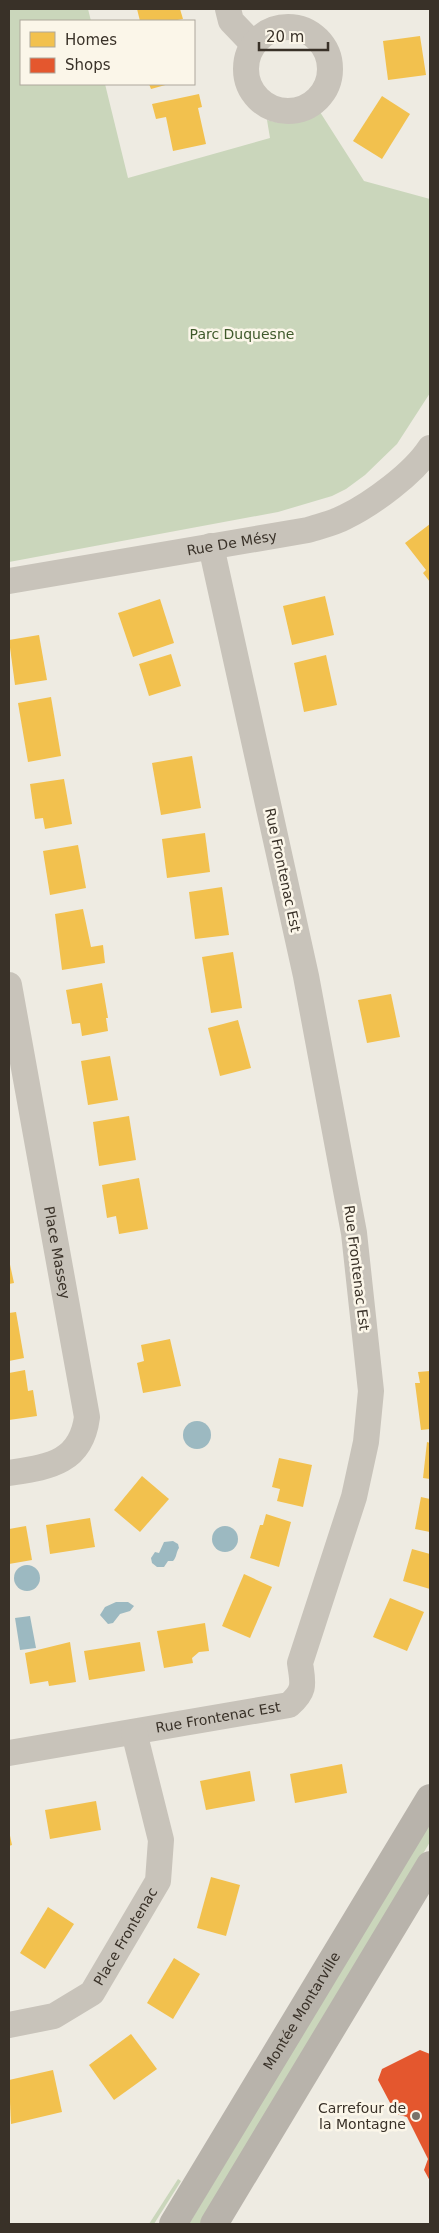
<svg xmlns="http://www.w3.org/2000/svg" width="439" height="2233" viewBox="0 0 439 2233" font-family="'DejaVu Sans',sans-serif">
	<rect width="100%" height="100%" fill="#eeebe2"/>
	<g fill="#cad6bb">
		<path d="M 9,9 L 88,9 L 91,21 L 21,21 L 21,84 L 105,84 L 128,178 L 270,138 L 267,120 C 287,126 302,123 320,112 L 364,181 L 430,199 L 430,393 L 397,444 L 365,475 L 346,489 L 332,496 L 278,512 L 9,562 Z"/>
		<polygon points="430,1820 430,1842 201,2224 189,2224"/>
		<polygon points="178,2179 181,2181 154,2224 149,2224"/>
	</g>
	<g fill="#9cb9c1">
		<circle cx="197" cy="1435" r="14"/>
		<circle cx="225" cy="1539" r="13"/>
		<path d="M 173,1541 L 178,1544 L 179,1548 C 176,1552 177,1557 173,1561 L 168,1561 L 164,1567 L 157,1567 L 152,1563 L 151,1558 L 155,1552 L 159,1553 L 164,1542 Z"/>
		<circle cx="27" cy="1578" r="13"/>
		<polygon points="116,1602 128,1602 134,1606 130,1611 120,1614 113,1623 108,1624 100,1615 105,1607"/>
		<polygon points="30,1616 36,1648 20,1650 15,1618"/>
	</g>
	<g fill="#f2c14e">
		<polygon points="137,9 180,9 183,19 172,21 140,21"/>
		<polygon points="420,36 426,75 388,80 383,41"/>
		<polygon points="149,84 169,84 151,89"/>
		<polygon points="199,94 202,107 198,108 206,144 173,151 166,117 156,119 152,104"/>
		<polygon points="382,96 410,114 382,159 353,141"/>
		<polygon points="430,524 430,582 423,573 426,570 405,543"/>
		<polygon points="325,596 334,635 292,645 283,606"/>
		<polygon points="160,599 174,643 133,657 118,613"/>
		<polygon points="39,635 47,680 15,685 9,640"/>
		<polygon points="171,654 181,686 149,696 139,664"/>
		<polygon points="326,655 337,705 304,712 294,663"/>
		<polygon points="51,697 61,756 28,762 18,703"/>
		<polygon points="192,756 201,808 161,815 152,763"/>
		<polygon points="64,779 72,824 45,829 43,818 35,819 30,784"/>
		<polygon points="205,833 210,872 167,878 162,839"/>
		<polygon points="78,845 86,888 50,895 43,851"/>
		<polygon points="222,887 229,935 195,939 189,892"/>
		<polygon points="83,909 91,947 103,945 105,963 62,970 55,914"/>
		<polygon points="233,952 242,1008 211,1013 202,957"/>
		<polygon points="102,983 108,1018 106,1018 108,1031 82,1036 80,1023 72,1024 66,990"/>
		<polygon points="391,994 400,1037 367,1043 358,1000"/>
		<polygon points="238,1020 251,1068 220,1076 208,1028"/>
		<polygon points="110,1056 118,1100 88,1105 81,1061"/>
		<polygon points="129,1116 136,1160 99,1166 93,1122"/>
		<polygon points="139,1178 148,1229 119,1234 116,1216 107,1218 102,1185"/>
		<polygon points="9,1260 14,1283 9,1284"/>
		<polygon points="16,1312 24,1358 9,1361 9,1313"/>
		<polygon points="170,1339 181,1386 143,1393 137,1363 144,1361 141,1345"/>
		<polygon points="25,1370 28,1391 33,1390 37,1416 9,1420 9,1373"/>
		<polygon points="430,1371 430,1429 421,1430 415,1383 420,1383 418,1372"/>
		<polygon points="427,1442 430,1443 430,1479 423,1478"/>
		<polygon points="279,1458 312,1465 303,1507 277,1501 280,1489 272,1487"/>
		<polygon points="142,1476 169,1499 140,1532 114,1510"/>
		<polygon points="421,1497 430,1499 430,1532 415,1529"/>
		<polygon points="266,1514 291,1522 279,1567 250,1558 260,1525 263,1525"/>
		<polygon points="90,1518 95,1547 50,1554 46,1525"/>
		<polygon points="26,1526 32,1560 9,1564 9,1529"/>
		<polygon points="412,1549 430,1554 430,1589 403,1581"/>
		<polygon points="244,1574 272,1587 250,1638 222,1626"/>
		<polygon points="390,1598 424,1612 407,1651 373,1637"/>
		<polygon points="205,1623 209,1651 199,1652 192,1658 193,1663 164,1668 157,1631"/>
		<polygon points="70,1642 76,1682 49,1686 48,1681 30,1684 25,1653"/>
		<polygon points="140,1642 145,1671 89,1680 84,1651"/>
		<polygon points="342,1764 347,1793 295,1803 290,1774"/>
		<polygon points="250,1771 255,1801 206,1810 200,1781"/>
		<polygon points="96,1801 101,1830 50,1839 45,1810"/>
		<polygon points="9,1831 12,1845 9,1846"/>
		<polygon points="211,1877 240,1885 226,1936 197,1928"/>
		<polygon points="48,1907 74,1924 45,1969 20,1953"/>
		<polygon points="174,1958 200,1974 173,2019 147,2003"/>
		<polygon points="131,2034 157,2069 114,2100 89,2065"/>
		<polygon points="53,2070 62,2112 11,2124 9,2080"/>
	</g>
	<polygon fill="#e4572e" points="420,2050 430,2054 430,2181 424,2170 428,2159 407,2117 396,2114 378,2080 382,2069"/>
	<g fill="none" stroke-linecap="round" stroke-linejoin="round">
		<g stroke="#c8c3ba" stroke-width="26">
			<polyline points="228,9 231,21 253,44"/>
			<circle cx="288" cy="69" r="42"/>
			<path id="s1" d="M 9,581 L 308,530 C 320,526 334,523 345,517 C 372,504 414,473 430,448"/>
			<path id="s2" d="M 9,985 L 87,1417 C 81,1464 47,1467 9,1473"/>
			<path id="s3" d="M 9,1753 L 289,1705 C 306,1690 303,1684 300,1663 L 354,1497 L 366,1442 L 371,1391 L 354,1233 L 306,976 L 211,546"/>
			<path id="s4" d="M 9,2025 L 54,2016 L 92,1993 L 158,1881 L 161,1840 L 134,1732"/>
		</g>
		<g stroke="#b8b3ab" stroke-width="28">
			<path id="s5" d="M 173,2224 L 430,1798"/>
			<polyline points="214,2224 430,1865"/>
		</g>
	</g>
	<circle fill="#787269" stroke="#fbf6e9" stroke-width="2" cx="416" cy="2116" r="5"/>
	<g text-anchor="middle" stroke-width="5" stroke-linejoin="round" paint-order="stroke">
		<g font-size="14" fill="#3e592a" stroke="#fbf6e9">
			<text x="242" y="339">Parc Duquesne</text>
		</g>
		<g font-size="14" fill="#393128" stroke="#fbf6e9">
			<text dy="5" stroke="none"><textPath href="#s1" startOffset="226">Rue De Mésy</textPath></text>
			<text transform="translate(283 870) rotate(78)" y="5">Rue Frontenac Est</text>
			<text dy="5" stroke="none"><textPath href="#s2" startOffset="272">Place Massey</textPath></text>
			<text transform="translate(357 1268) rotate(83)" y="5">Rue Frontenac Est</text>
			<text dy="5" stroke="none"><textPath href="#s3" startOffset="212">Rue Frontenac Est</textPath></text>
			<text dy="5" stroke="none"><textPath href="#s4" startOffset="156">Place Frontenac</textPath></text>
			<text dy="5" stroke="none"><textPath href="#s5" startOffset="249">Montée Montarville</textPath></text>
		</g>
		<g font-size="14" fill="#393128" stroke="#fbf6e9" text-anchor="end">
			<text x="406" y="2113">Carrefour de<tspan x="406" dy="16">la Montagne</tspan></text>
		</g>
	</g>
	<rect width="439" height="2233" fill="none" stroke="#393128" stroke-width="20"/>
	<rect x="20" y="20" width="175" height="65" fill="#fbf6e9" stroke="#ada79c"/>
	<rect x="30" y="32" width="25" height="15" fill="#f2c14e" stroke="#ada79c"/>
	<text x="65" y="45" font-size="15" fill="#393128">Homes</text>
	<rect x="30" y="58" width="25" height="15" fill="#e4572e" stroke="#ada79c"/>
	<text x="65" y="70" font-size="15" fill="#393128">Shops</text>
	<path d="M259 42v8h69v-8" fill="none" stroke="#393128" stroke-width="2.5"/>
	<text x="266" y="42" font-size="15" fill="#393128" stroke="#fbf6e9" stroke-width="4" paint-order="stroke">20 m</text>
</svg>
